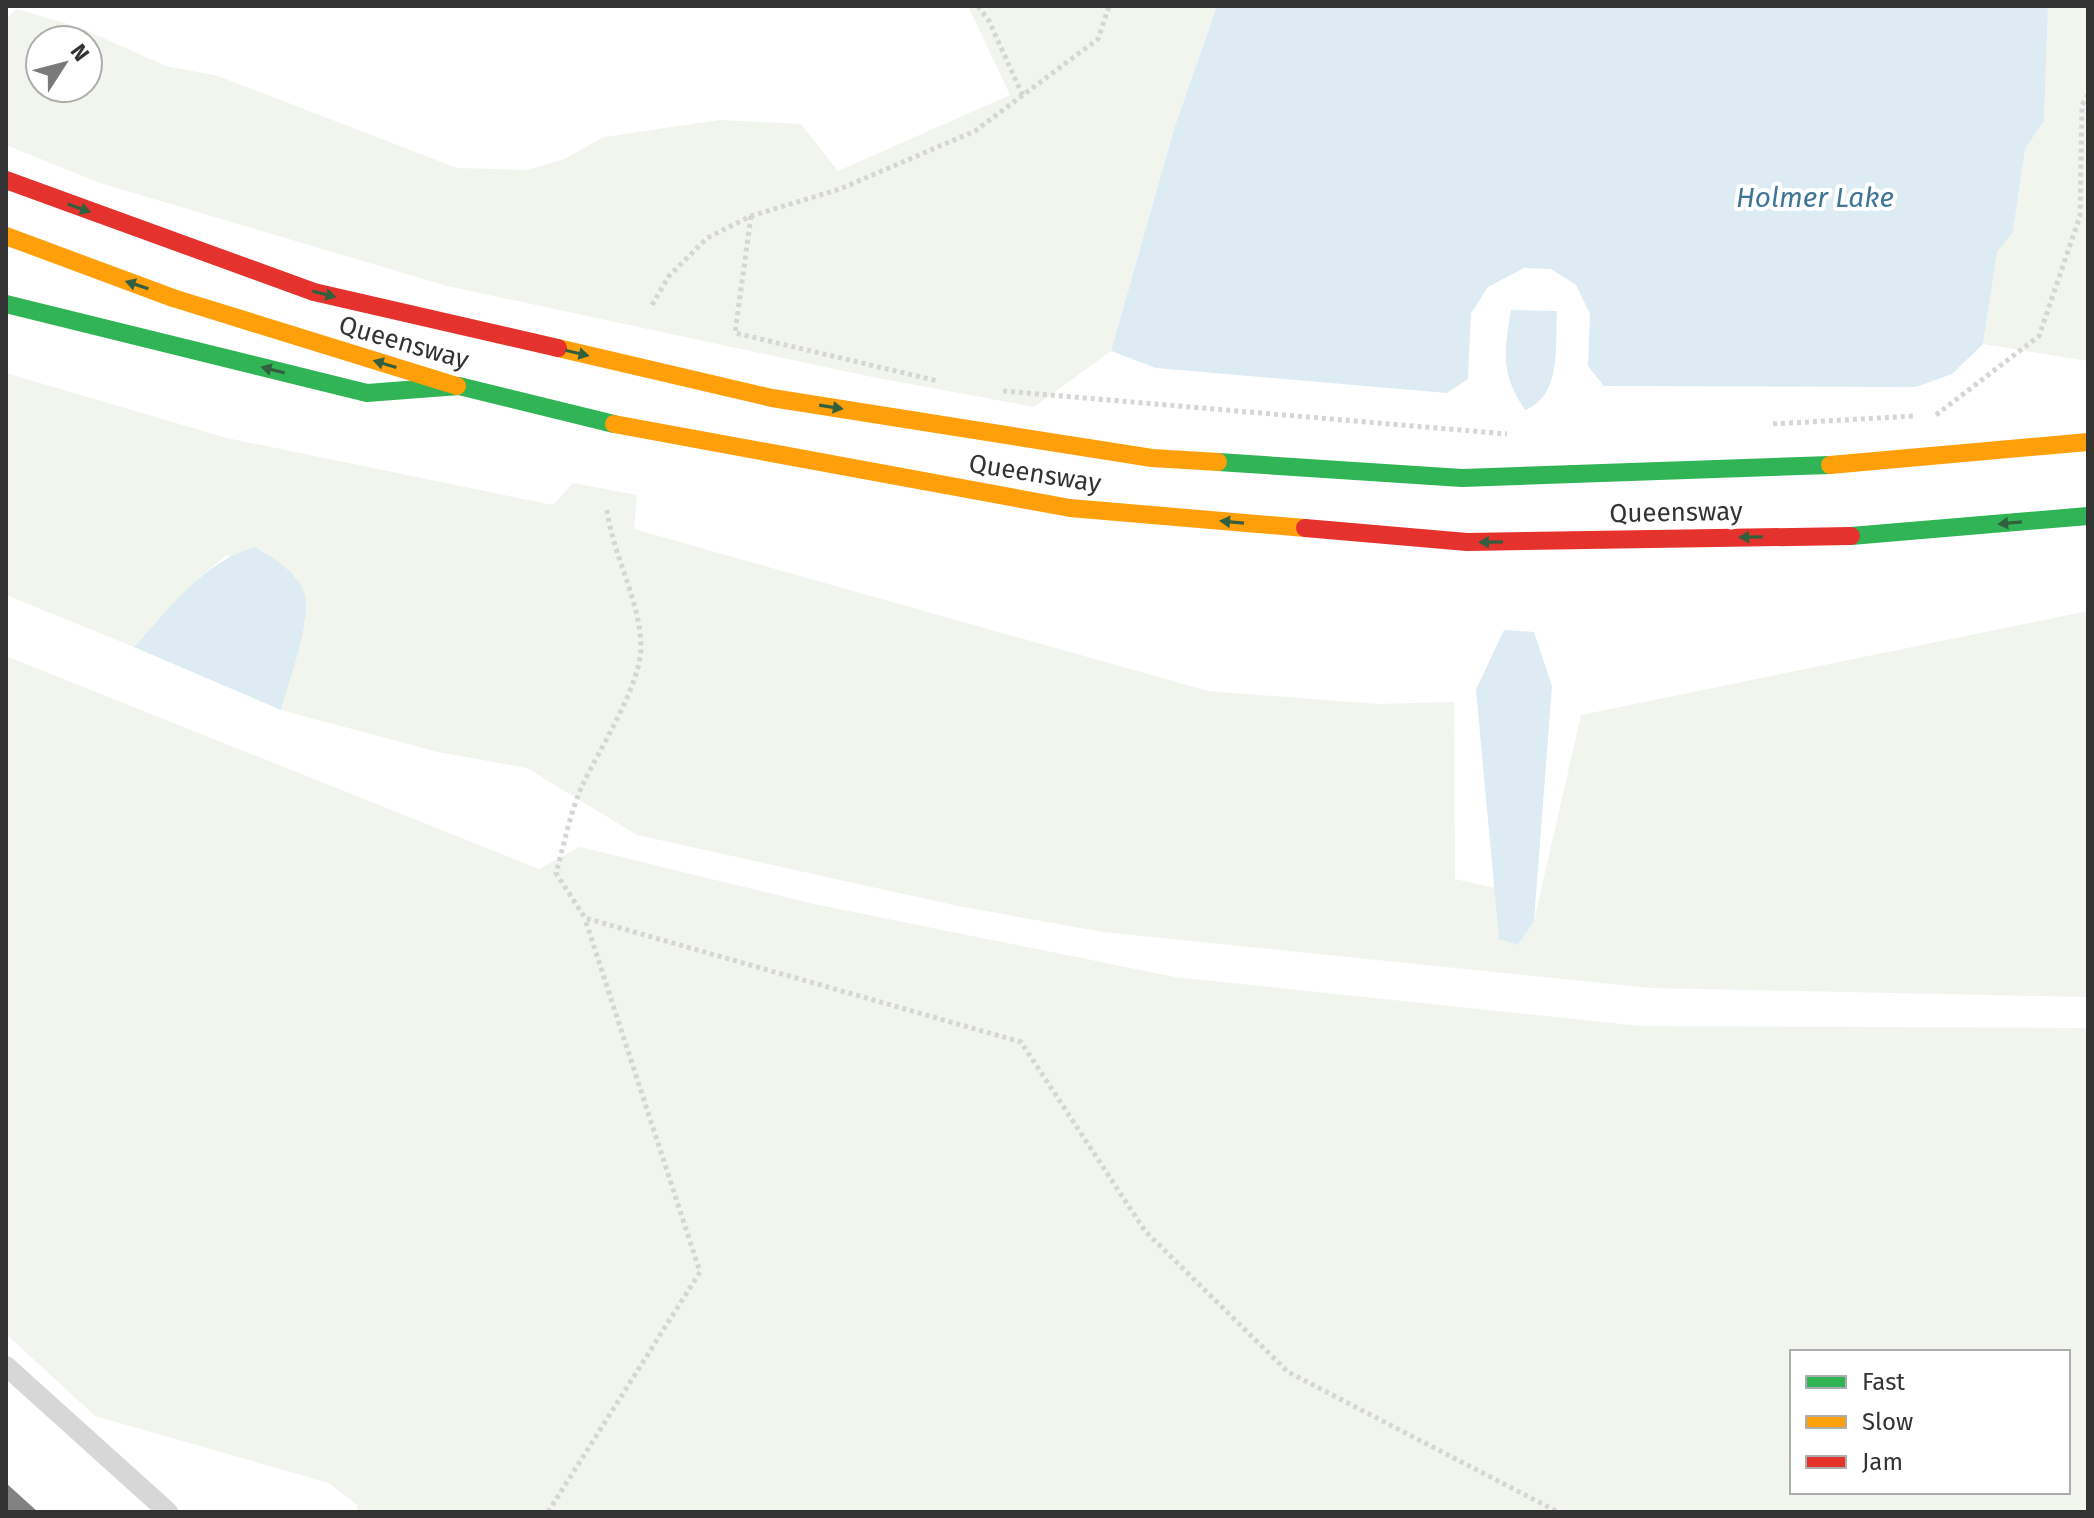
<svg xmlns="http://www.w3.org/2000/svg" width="2094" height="1518" viewBox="0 0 2094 1518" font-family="'Fira Sans',sans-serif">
	<rect width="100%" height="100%" fill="#fff"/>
	<g fill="#f1f5ed" fill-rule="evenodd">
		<path d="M 968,6 L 1217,6 L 1175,126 L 1111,351 L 1034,407 L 867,376 L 447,286 L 100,183 L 6,145 L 6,18 L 17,9 L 81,28 L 166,66 L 218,76 L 457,168 L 528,170 L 564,159 L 604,137 L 720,120 L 801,124 L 838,171 L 1010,95 ZM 40,40 L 88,40 L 88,88 L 40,88 Z"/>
		<polygon points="2048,6 2088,6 2088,361 1983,344 1997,251 2013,232 2025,149 2044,121"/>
		<polygon points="6,373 227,438 553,505 573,483 637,495 634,529 1208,691 1378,704 1454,702 1455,879 1495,888 1499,939 1518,945 1534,921 1581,715 2088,611 2088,997 1651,988 1103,932 958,906 637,835 527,768 438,752 281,710 305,621 227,555 198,579 134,647 6,595"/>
		<path d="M 6,656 L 539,869 L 580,847 L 814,904 L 1175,977 L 1641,1026 L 2088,1028 L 2088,1512 L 357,1512 L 357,1505 L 329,1483 L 95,1416 L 6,1334 ZM 1792,1352 L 2068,1352 L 2068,1492 L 1792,1492 Z"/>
	</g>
	<g fill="#ddebf3">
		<polygon points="1217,6 2048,6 2044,121 2025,149 2013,232 1997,252 1983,344 1952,374 1916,387 1604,386 1588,366 1590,314 1576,285 1551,269 1524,268 1488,287 1471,313 1468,379 1447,393 1156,368 1111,351 1175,126"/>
		<path d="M 1511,310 L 1557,311 C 1555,346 1562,396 1525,410 C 1500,372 1504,353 1511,310 Z"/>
		<path d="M 254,547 C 273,558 291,568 302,587 C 316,612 288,682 281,710 L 134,647 C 170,608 202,563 254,547 Z"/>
		<polygon points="1504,630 1534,632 1552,686 1534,921 1518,945 1499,939 1476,690"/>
	</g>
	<polygon fill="#818181" points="6,1483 38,1512 6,1512"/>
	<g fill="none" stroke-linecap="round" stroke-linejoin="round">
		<g stroke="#d6d6d6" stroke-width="5" stroke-dasharray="4 4" stroke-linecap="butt">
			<polyline points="978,6 989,21 1023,96"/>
			<polyline points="751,216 735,333 938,381"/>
			<polyline points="652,305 669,276 707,238 751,216 840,189 975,131 1098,39 1109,6"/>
			<polyline points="1003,391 1507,434"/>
			<polyline points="1936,415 2039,336 2080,216 2082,105 2088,95"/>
			<polyline points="1773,424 1914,416"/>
			<path d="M 607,510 C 613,556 640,600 641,646 C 642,683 599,750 582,786 C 570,813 564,845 556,873 L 585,918 L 1021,1042 L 1145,1231 L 1288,1372 L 1558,1512"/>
			<polyline points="548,1512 700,1272 585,919"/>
		</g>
		<polyline stroke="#d7d7d7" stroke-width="20" points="6,1366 168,1512"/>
		<g stroke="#30b455" stroke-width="18">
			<polyline points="6,304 367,393 459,386 614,424"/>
			<polyline points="1218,462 1462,478 1830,465"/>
			<polyline points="1851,536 2088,516"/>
		</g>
		<g stroke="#ff9f0a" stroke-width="18">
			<polyline points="6,236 173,298 457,386"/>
			<polyline points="558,348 772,398 1152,458 1218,462"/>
			<polyline points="614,424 1070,508 1305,528"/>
			<polyline points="1830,465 2088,442"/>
		</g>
		<g stroke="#e5322d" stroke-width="18">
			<polyline points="6,180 314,292 558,348"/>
			<polyline points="1305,528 1467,542 1851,536"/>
		</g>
	</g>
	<defs><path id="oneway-solid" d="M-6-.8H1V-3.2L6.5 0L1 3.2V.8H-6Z" transform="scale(2)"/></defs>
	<g fill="#32603f">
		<use href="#oneway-solid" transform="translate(79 208) rotate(20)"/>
		<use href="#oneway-solid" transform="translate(137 285) rotate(-162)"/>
		<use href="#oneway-solid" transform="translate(324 294) rotate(14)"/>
		<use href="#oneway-solid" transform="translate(577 353) rotate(13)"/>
		<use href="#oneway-solid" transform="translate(385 364) rotate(-163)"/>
		<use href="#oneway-solid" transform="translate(273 370) rotate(-166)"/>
		<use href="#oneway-solid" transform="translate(831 407) rotate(9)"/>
		<use href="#oneway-solid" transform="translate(1232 522) rotate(-175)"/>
		<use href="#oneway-solid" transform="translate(2010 523) rotate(175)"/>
		<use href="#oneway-solid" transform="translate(1751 537) rotate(179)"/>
		<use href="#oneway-solid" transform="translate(1491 542) rotate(179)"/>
	</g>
	<g text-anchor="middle" stroke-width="8" stroke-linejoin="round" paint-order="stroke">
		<g font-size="26" fill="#333" stroke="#fff">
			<text transform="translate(404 342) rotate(16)" y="9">Queensway</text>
			<text transform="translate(1035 473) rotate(9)" y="9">Queensway</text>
			<text transform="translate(1676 512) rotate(-1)" y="9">Queensway</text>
		</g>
		<g font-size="28" font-style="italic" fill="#3f7597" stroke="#fff">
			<text x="1815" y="207">Holmer Lake</text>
		</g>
	</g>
	<rect width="2094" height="1518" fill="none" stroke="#333333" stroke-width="16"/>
	<rect x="1790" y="1350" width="280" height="144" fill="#ffffff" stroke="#adadad" stroke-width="2"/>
	<rect x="1806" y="1376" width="40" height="12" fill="#30b455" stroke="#adadad" stroke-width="2"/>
	<text x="1862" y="1390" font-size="24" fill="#333333">Fast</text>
	<rect x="1806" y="1416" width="40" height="12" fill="#ff9f0a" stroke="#adadad" stroke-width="2"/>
	<text x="1862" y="1430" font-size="24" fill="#333333">Slow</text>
	<rect x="1806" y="1456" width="40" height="12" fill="#e5322d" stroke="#adadad" stroke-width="2"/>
	<text x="1862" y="1470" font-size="24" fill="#333333">Jam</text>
	<g transform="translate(64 64) rotate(54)"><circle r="38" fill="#ffffff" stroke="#adadad" stroke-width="2"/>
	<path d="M0-6L14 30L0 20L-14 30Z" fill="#7a7a7a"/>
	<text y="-12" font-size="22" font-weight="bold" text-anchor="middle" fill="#333333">N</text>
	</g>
</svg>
